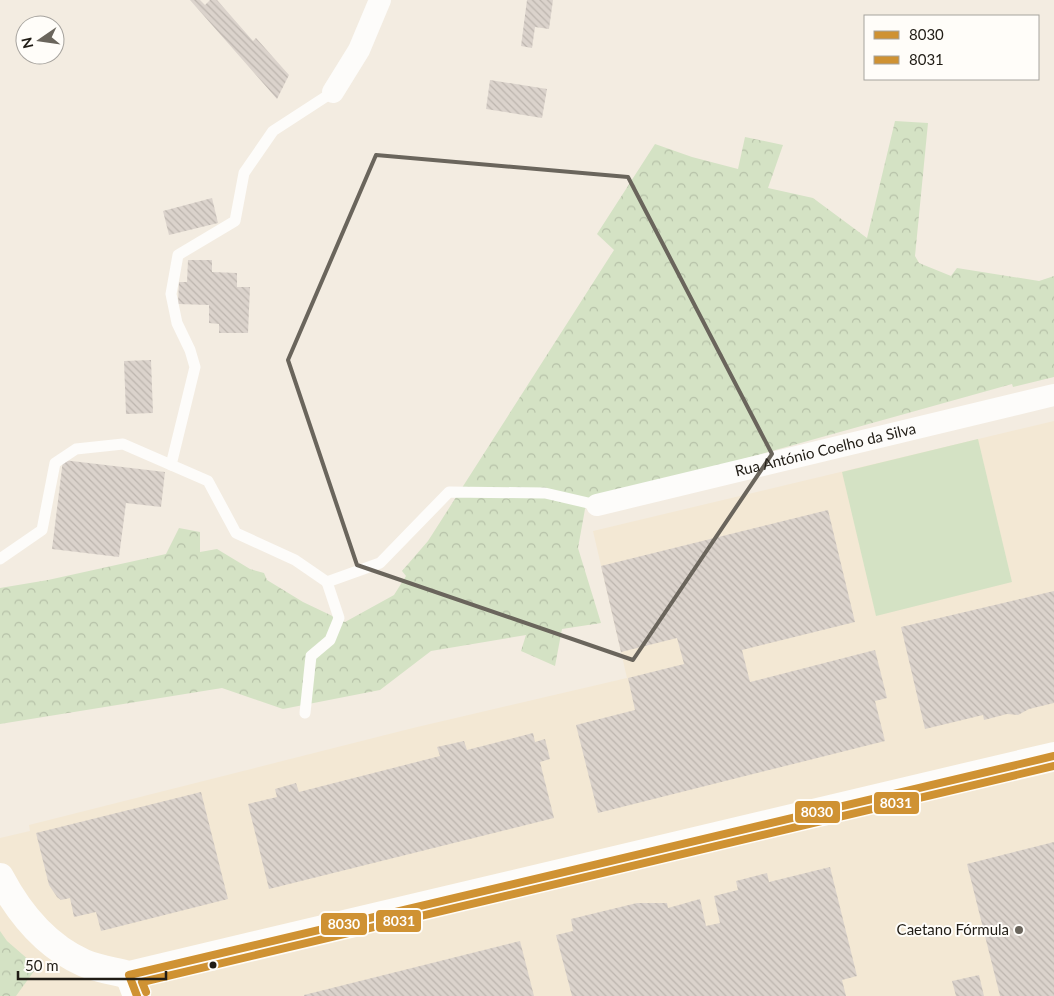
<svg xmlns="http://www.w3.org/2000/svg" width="1054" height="996" viewBox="0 0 1054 996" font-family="Lato,sans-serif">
	<defs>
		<pattern id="forest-crowns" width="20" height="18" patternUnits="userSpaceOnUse" patternTransform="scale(1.25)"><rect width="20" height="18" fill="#d4e2c4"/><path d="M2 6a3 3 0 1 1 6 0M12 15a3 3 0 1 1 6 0" fill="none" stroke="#b6c1a8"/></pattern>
		<pattern id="building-back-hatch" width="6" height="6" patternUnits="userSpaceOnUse" patternTransform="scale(1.25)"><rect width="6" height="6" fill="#dbd3cc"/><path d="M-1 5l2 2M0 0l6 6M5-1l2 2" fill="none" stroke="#bcb5ae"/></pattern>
	</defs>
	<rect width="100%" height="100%" fill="#f3ece1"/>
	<polygon fill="#f3e8d4" points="1054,421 1054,996 0,996 0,838 30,831 29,825 413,728 627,678 593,531"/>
	<polygon fill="#d4e2c4" points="978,439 1012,582 876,616 842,472"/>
	<g fill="url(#forest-crowns)">
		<polygon points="895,121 928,123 915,256 919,263 951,276 957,268 1039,281 1054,276 1054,377 1013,387 1012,384 589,502 585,509 578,548 601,623 562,629 555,666 521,651 526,635 431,651 380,690 283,709 222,688 0,724 0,588 48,580 166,554 179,528 200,532 200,552 217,549 250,569 264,573 267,580 303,602 345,622 394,595 406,576 402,571 428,541 614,250 597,234 655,144 692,157 738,169 745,137 783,145 768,188 813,198 867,238"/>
		<polygon points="0,931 7,941 37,967 16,996 0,996"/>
	</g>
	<g fill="url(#building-back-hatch)">
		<polygon points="190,0 200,0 205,5 210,0 217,0 253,41 256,38 289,75 277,99"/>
		<polygon points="527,0 553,0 549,29 535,27 532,48 521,46"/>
		<polygon points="490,80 547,89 542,118 486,109"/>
		<polygon points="212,198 218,223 169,235 163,211"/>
		<polygon points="188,260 212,260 212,272 237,273 237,287 250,287 248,333 219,333 219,324 209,323 209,305 178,304 179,282 187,282"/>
		<polygon points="151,360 153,413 126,414 124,361"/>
		<polygon points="63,460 165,472 161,507 126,503 119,557 52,549"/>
		<polygon points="828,510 855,622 742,650 750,682 875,650 887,698 875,701 885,741 598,813 576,725 635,710 628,678 684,664 677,638 621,652 601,566"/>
		<polygon points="1054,591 1054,703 1029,709 1018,715 1007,714 984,720 983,715 925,729 901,627"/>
		<polygon points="533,733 535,742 545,739 550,759 540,762 554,818 269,889 248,804 277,797 275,789 296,783 299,792 440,756 437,747 464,741 467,750"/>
		<polygon points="201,792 228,899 101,931 96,912 74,917 70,898 61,900 57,897 49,885 36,833"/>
		<polygon points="1054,842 1054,996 1000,996 967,864"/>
		<polygon points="830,867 857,976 842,980 846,996 572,996 556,935 573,931 571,919 637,903 667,903 668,908 700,899 706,926 720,923 714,896 738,890 736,881 767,873 769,882"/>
		<polygon points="520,941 534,996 304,996 304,995"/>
		<polygon points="979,975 984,996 956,996 952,981"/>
	</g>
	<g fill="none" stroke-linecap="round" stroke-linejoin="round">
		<g stroke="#fdfcfa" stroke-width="11">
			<polyline points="171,465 195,367 190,350 177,323 171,294 178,255 235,221 244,173 273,131 333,92"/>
			<polyline points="0,559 42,530 55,463 76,449 123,444 208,481 236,533 295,560 327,582 380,563 449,492 545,493 597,505"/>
			<polyline points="305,713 311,656 330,640 339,618 327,582"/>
		</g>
		<g stroke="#fdfcfa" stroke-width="22">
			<polyline points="333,92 359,50 380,0"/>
			<path id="s1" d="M 597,505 L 1054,395"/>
		</g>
		<g stroke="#fdfcfa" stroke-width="28">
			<path d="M 0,877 C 19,913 46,946 84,963 C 98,969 114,971 129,975 L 1054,756"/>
			<polyline points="129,975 137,996"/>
		</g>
		<defs>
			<polyline id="bus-1" points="137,996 129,975 1054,756"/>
			<polyline id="bus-2" points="146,992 142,982 1054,766"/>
		</defs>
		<use href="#bus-1" stroke="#fffdf9" stroke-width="11"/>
		<use href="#bus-2" stroke="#fffdf9" stroke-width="11"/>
		<use href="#bus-1" stroke="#cf9233" stroke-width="8"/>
		<use href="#bus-2" stroke="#cf9233" stroke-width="8"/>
	</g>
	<path fill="none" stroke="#6a655c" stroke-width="4" stroke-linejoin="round" d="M 376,155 L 628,177 L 772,454 L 633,660 L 357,565 L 288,360 Z"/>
	<circle fill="#6a655c" stroke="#fffdf9" stroke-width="2" cx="1019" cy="930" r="5"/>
	<circle fill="#201c15" stroke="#fffdf9" stroke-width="2" cx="213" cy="965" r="4.5"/>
	<g text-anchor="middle" stroke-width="4" stroke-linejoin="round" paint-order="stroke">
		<g font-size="15" fill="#201c15" stroke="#fffdf9">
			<text dy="5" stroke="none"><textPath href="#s1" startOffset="235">Rua António Coelho da Silva</textPath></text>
		</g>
		<g font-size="15" fill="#201c15" stroke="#fffdf9" text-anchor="end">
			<text x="1009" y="935">Caetano Fórmula</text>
		</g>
	</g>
	<g stroke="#fffdf9" stroke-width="2">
		<rect x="873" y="791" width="47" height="24" rx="5" fill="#cf9233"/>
		<rect x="794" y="800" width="47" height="24" rx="5" fill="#cf9233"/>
		<rect x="375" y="909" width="47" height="24" rx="5" fill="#cf9233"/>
		<rect x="320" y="912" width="48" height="24" rx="5" fill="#cf9233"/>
	</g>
	<g font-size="14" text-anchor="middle" font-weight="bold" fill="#fff">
		<text x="896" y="808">8031</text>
		<text x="817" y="817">8030</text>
		<text x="399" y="926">8031</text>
		<text x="344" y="929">8030</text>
	</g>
	<rect x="864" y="15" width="175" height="65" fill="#fffdf9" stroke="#a6a39e"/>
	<rect x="874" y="31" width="25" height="8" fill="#cf9233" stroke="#a6a39e"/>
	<text x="909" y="40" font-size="15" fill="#201c15">8030</text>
	<rect x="874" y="56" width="25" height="8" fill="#cf9233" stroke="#a6a39e"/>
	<text x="909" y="65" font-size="15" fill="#201c15">8031</text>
	<g transform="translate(40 40) rotate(257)"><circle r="24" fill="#fffdf9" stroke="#a6a39e"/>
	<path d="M0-4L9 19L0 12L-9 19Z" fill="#6a655c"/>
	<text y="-8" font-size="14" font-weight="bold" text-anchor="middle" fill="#201c15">N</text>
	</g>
	<path d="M18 971v8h148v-8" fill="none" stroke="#201c15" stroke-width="2.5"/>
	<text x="25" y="971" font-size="15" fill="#201c15" stroke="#fffdf9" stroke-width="4" paint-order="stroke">50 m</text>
</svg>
